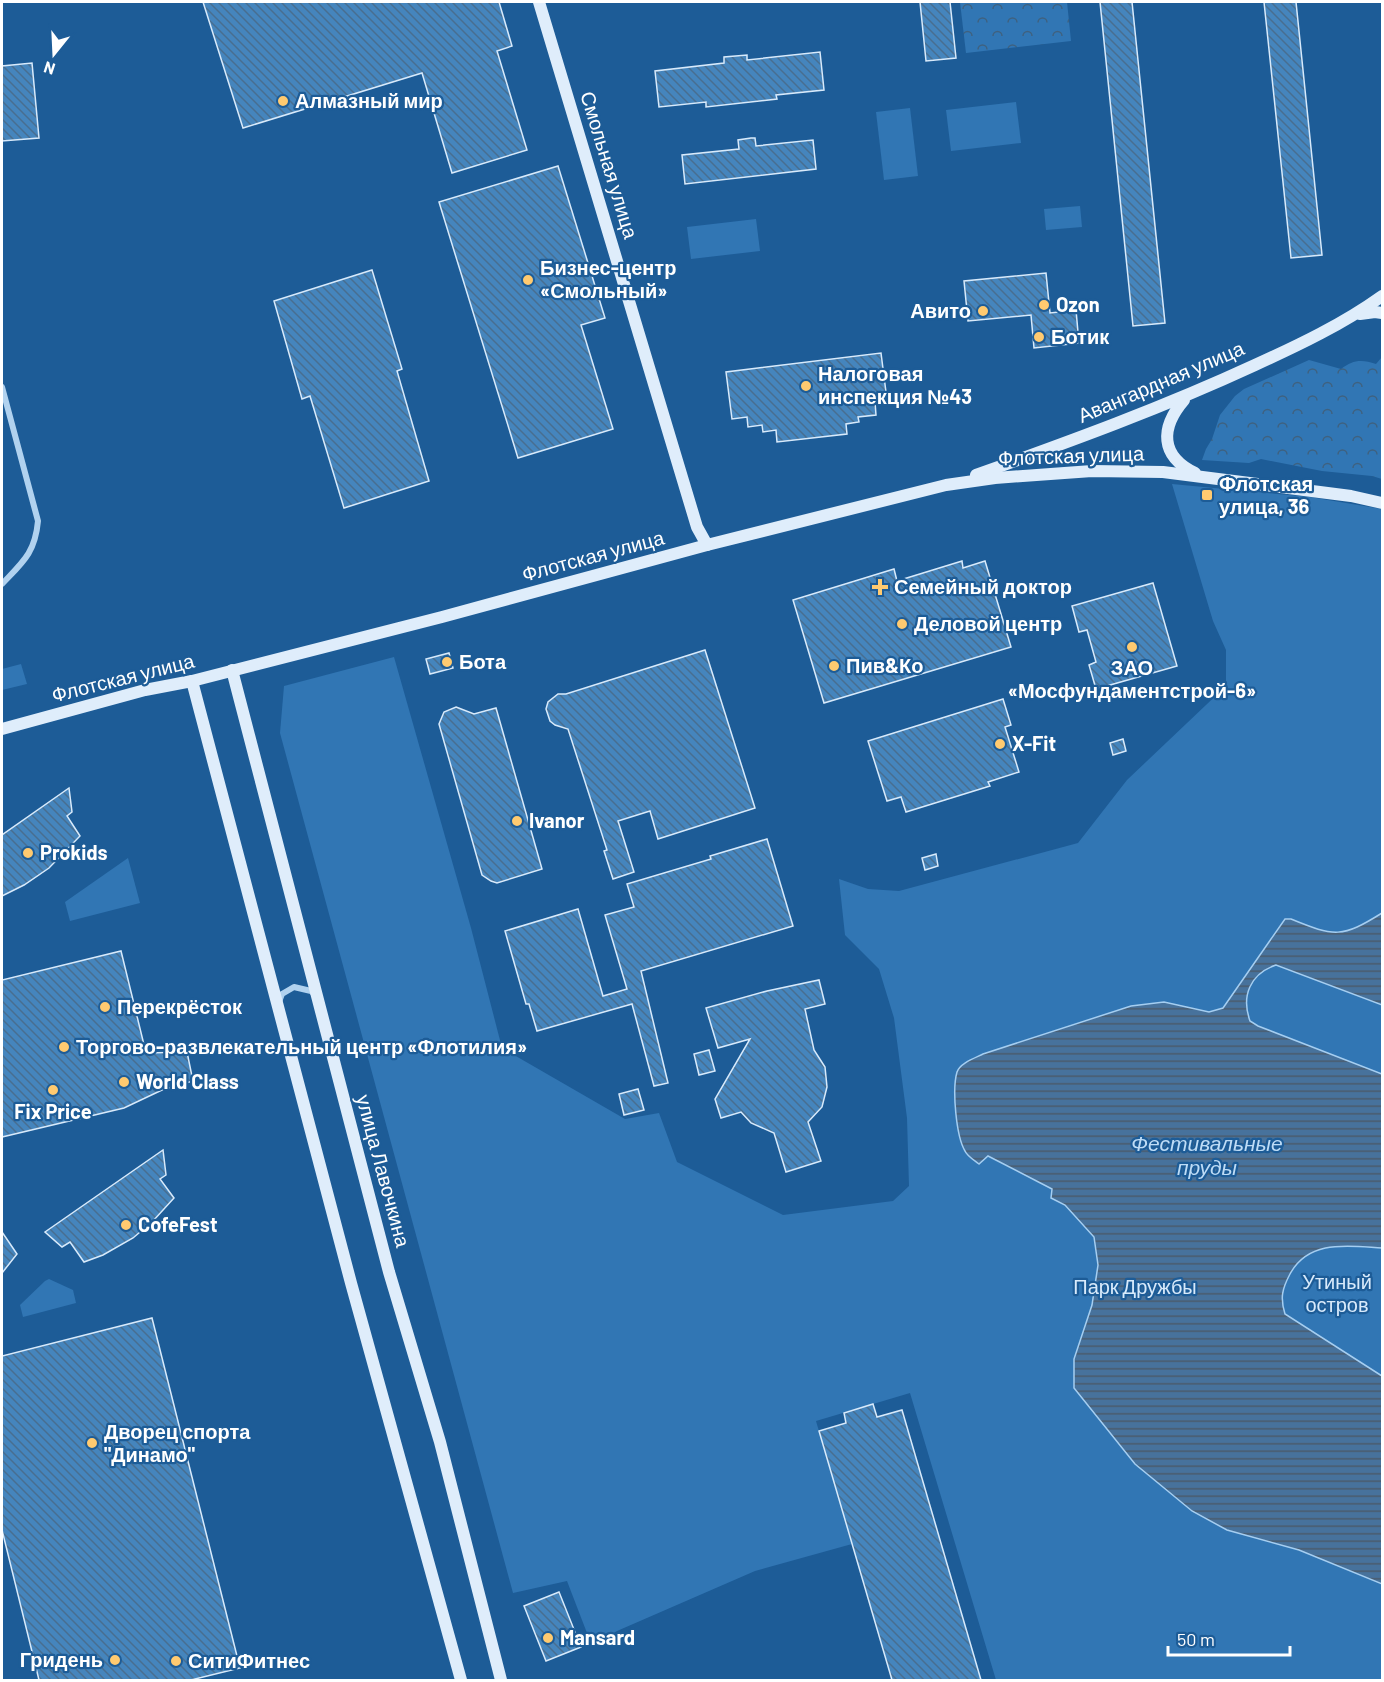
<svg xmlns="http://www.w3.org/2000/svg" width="1384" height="1682" viewBox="0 0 1384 1682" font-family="Barlow,sans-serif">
	<defs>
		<pattern id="forest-crowns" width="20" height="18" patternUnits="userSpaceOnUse" patternTransform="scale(1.5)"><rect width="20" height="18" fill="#3176b4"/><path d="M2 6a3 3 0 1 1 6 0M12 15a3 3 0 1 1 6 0" fill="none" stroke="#3e6180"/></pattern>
		<pattern id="water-rules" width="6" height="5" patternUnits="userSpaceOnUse" patternTransform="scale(1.5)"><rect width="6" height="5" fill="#47729c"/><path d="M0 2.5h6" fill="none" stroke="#4a5b6c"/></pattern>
		<pattern id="building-back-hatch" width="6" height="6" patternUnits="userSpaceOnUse" patternTransform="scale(1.5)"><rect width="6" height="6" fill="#4585bd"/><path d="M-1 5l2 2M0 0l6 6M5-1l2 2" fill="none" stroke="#486e90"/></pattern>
	</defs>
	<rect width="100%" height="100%" fill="#1d5c97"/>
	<g fill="url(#forest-crowns)">
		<polygon points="960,2 1067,2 1071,41 966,53"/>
		<path d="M 1382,357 L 1382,479 L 1372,476 L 1322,471 L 1261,459 L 1249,463 L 1202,460 L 1206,449 L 1212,439 L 1220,415 L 1235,396 L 1244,389 L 1309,360 L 1341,369 C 1353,360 1361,359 1376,364 Z"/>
	</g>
	<g fill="#3176b4">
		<polygon points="1016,102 1021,143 951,151 946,110"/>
		<polygon points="910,108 918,176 884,180 876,112"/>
		<polygon points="1080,206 1082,227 1046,230 1044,209"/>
		<polygon points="756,219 760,251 691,259 687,227"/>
		<polygon points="1172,484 1310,497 1382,509 1382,1680 996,1680 910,1393 816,1421 852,1544 755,1571 617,1631 592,1646 567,1581 513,1593 280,733 284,686 394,657 471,928 502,1048 625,1119 659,1113 677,1162 783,1215 893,1201 909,1186 907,1118 894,1018 879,969 845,935 839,879 868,889 899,891 1078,843 1127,780 1226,686 1226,650 1213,621"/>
		<polygon points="21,664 27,684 2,690 2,669"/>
		<polygon points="128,858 140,903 70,921 65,902"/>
		<polygon points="49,1279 73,1290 76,1303 23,1317 20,1305 45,1281"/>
	</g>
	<path fill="url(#water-rules)" stroke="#a5cef1" stroke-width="1.5" d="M 1382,913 L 1382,1005 L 1276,965 C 1250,974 1241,996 1250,1021 L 1258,1026 L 1382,1074 L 1382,1248 C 1348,1246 1309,1239 1290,1274 C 1282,1289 1280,1298 1285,1314 L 1382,1376 L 1382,1584 L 1299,1550 L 1227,1530 L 1192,1511 L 1135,1464 L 1074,1388 L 1074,1359 L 1092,1305 L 1098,1265 L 1094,1237 L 1065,1205 L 1051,1198 L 1052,1189 L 988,1156 L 979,1164 C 974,1160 967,1156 965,1151 C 956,1136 952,1089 957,1072 C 960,1063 975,1058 983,1054 L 1131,1006 L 1164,1002 L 1209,1012 L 1223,1008 L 1285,919 L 1291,919 C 1335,937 1342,938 1382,913 Z"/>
	<g fill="url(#building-back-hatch)" stroke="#d8eafb" stroke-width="1.5">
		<polygon points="203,2 499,2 512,46 497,51 527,150 452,173 422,73 243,128"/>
		<polygon points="920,2 950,2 956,58 926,61"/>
		<polygon points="1100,2 1132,2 1165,323 1133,326"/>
		<polygon points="1264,2 1296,2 1322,255 1291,258"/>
		<polygon points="820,52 824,90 776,95 777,99 706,107 706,102 659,107 655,71 724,63 724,57 747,55 747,60"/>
		<polygon points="32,63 39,138 2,141 2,66"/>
		<polygon points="751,138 755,138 756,146 813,140 816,169 685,184 682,155 739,149 738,140"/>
		<polygon points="558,166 605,318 581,325 613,429 518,458 439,202"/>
		<polygon points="372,270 402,369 397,371 429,481 344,508 310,396 302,399 274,301"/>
		<polygon points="1046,273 1050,313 1076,310 1079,343 1034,348 1031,315 968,321 964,281"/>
		<polygon points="881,353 887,400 875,402 876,415 858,417 859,422 846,424 847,434 777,442 776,430 763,432 762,425 748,427 747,417 732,419 726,372"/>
		<polygon points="962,561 963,568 985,561 1011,647 824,703 793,600 894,569 897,581"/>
		<polygon points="1153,583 1177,666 1096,689 1089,665 1096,662 1087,630 1079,632 1072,606"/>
		<polygon points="705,650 755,808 658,839 650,811 618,821 634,872 613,879 604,851 607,850 568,729 555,725 550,721 546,709 548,702 558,694 566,694"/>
		<polygon points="449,653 453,668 430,674 426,659"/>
		<polygon points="1003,699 1011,725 1005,727 1019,772 988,782 990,786 906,812 901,797 887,801 868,741"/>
		<polygon points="456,707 474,714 496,708 542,869 497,883 491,881 482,875 439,724 444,712"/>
		<polygon points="1123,739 1126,751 1113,755 1110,743"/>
		<polygon points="69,788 72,812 67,816 80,836 49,868 24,885 2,896 2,835"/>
		<polygon points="767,839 793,926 641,971 668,1083 654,1086 632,1004 537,1031 529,1004 526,1004 505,931 578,909 603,996 627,989 605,915 634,907 627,884 711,859 710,856"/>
		<polygon points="936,854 938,866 925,870 922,858"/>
		<polygon points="121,951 146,1053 187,1052 193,1081 162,1090 124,1108 2,1137 2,980"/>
		<polygon points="819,980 825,1004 805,1009 814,1050 825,1067 827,1087 822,1107 808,1122 821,1161 786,1172 774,1133 751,1123 741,1112 721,1118 715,1099 750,1039 718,1048 706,1008 767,991"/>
		<polygon points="709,1050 715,1071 699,1075 694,1054"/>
		<polygon points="638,1089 644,1110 624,1115 619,1094"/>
		<polygon points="163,1150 166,1175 160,1179 174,1198 153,1221 133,1238 103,1255 84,1262 70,1242 62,1247 45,1232"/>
		<polygon points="2,1232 17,1254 2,1273"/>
		<polygon points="152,1318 240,1668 191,1680 39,1680 2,1530 2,1356"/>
		<polygon points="873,1404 877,1417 902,1410 981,1680 892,1680 819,1431 846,1423 844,1413"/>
		<polygon points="559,1592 581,1647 546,1661 524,1606"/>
	</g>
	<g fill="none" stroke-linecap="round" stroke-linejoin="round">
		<g stroke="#b1d2ef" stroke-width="6">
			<path d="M 2,387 L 38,521 C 35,553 23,562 2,584"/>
			<polyline points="279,1002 282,994 294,987 311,991 316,996"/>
		</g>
		<g stroke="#dfedfb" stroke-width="12">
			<polyline points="539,2 697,527 707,545"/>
			<polyline points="1360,314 1375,312 1382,313"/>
			<path d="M 1184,400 C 1160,428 1160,456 1195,473"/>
			<path d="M 976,475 C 1071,441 1162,408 1255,365 C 1299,345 1343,324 1382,296"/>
			<polyline points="232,670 389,1272 440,1442 501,1680"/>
			<polyline points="192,681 351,1283 461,1680"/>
			<polyline points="2,729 145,690 192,681 442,617 707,545 946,485 995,478 1092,471 1163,472 1351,496 1382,503"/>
		</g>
	</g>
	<g fill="#ffca70" stroke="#1d5c97" stroke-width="2">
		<circle cx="283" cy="101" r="6"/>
		<circle cx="528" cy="280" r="6"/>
		<circle cx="1044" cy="305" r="6"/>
		<circle cx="983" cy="311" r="6"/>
		<circle cx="1039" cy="337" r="6"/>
		<circle cx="806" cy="386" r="6"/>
		<rect x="1201" y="489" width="12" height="12" rx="3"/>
		<path d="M877 578h6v6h6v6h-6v6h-6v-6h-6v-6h6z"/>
		<circle cx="902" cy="624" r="6"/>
		<circle cx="1132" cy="647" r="6"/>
		<circle cx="447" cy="662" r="6"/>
		<circle cx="834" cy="666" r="6"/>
		<circle cx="1000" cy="744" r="6"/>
		<circle cx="517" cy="821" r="6"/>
		<circle cx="28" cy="853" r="6"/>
		<circle cx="105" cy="1007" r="6"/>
		<circle cx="64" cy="1047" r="6"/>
		<circle cx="124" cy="1082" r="6"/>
		<circle cx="53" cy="1090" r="6"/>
		<circle cx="126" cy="1225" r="6"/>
		<circle cx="92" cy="1443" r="6"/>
		<circle cx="548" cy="1638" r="6"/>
		<circle cx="115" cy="1660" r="6"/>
		<circle cx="176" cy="1661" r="6"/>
	</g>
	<g text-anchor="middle" stroke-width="4.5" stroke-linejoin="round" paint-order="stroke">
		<g font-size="20" font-weight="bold" fill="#fff" stroke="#1d5c97" text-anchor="start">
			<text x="295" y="108">Алмазный мир</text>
			<text x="540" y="275">Бизнес-центр<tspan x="540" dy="23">«Смольный»</tspan></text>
			<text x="1056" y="312">Ozon</text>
			<text x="971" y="318" text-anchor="end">Авито</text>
			<text x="1051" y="344">Ботик</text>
			<text x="818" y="381">Налоговая<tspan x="818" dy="23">инспекция №43</tspan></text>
			<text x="1219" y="491">Флотская<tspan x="1219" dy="23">улица, 36</tspan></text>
			<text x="894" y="594">Семейный доктор</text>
			<text x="914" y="631">Деловой центр</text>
			<text x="459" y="669">Бота</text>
			<text x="846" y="673">Пив&amp;Ко</text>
			<text x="1132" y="675" text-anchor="middle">ЗАО<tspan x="1132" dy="23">«Мосфундаментстрой-6»</tspan></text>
			<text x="1012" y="751">X-Fit</text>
			<text x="529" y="828">Ivanor</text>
			<text x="40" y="860">Prokids</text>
			<text x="117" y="1014">Перекрёсток</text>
			<text x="76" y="1054">Торгово-развлекательный центр «Флотилия»</text>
			<text x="136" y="1089">World Class</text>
			<text x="53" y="1119" text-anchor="middle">Fix Price</text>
			<text x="138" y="1232">CofeFest</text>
			<text x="104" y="1439">Дворец спорта<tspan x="104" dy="23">"Динамо"</tspan></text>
			<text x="560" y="1645">Mansard</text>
			<text x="103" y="1667" text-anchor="end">Гридень</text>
			<text x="188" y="1668">СитиФитнес</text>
		</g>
		<g font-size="20" fill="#fff" stroke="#1d5c97">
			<text transform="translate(609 165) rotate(73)" y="7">Смольная улица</text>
			<text transform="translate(1161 382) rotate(-23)" y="7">Авангардная улица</text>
			<text transform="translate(1071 456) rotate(-2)" y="7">Флотская улица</text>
			<text transform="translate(593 556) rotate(-15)" y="7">Флотская улица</text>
			<text transform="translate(123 678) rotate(-14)" y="7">Флотская улица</text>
			<text transform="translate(383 1171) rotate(75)" y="7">улица Лавочкина</text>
		</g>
		<g font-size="20" fill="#d8eafb" stroke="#1d5c97">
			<text x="1337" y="1289">Утиный<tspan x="1337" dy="23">остров</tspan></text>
			<text x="1135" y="1294">Парк Дружбы</text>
		</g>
		<g font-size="21" font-style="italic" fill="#bedcf6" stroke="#1d5c97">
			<text x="1207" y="1151">Фестивальные<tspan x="1207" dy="24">пруды</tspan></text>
		</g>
	</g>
	<rect width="1384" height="1682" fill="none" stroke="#ffffff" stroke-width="6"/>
	<g transform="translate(54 54) rotate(198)" stroke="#1d5c97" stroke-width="4.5" paint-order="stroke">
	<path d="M0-4.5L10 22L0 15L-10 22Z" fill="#ffffff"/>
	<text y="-9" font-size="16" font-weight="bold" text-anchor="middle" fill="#ffffff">N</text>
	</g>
	<path d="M1168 1646v9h122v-9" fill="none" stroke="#ffffff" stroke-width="3"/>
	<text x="1177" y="1646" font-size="18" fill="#ffffff" stroke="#1d5c97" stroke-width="4.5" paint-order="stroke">50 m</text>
</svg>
